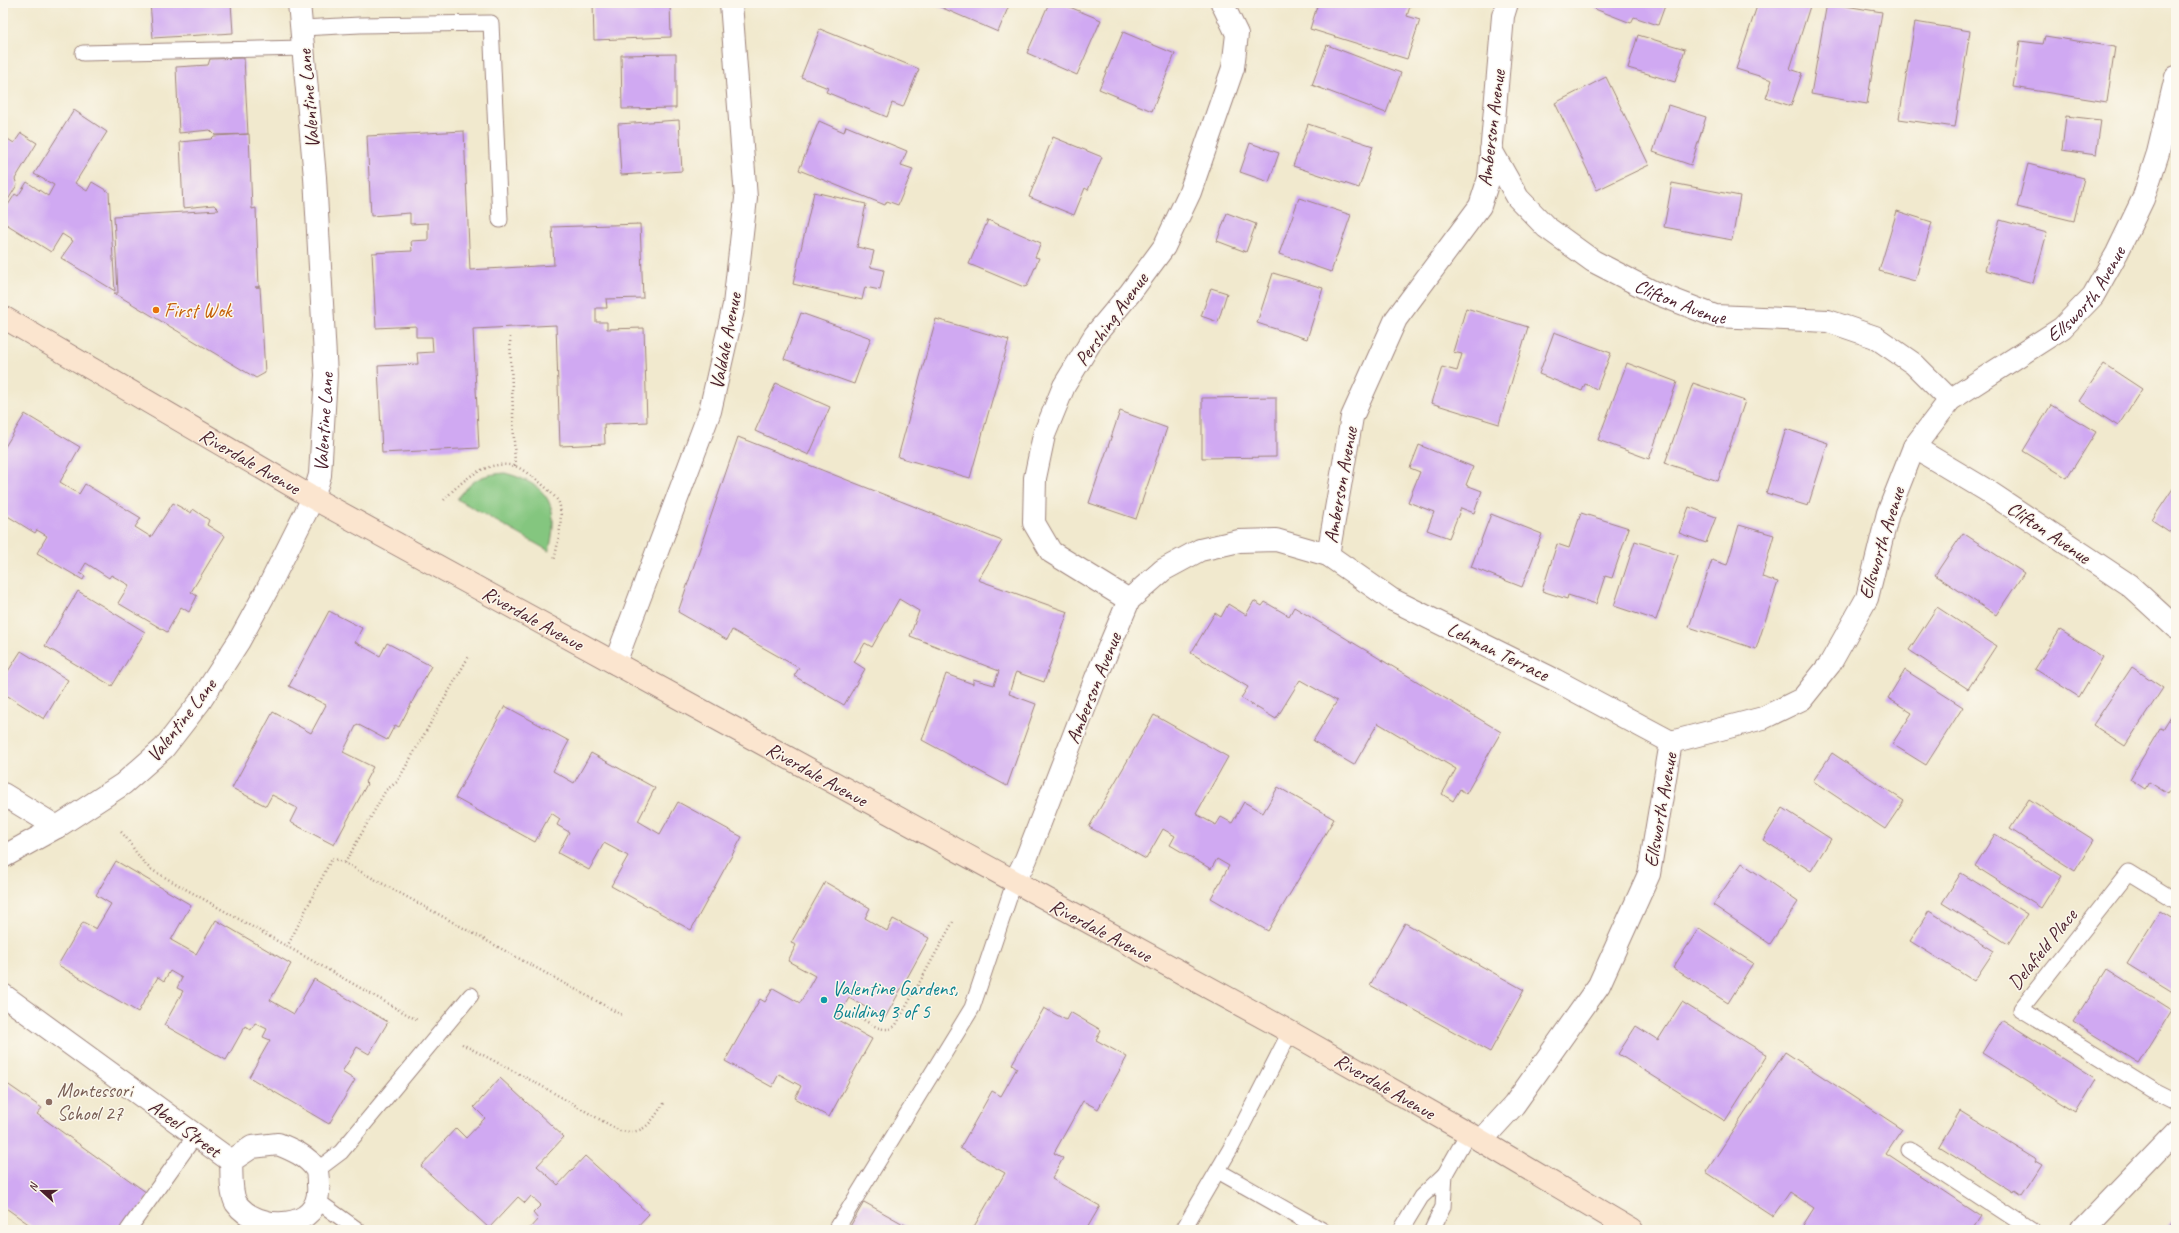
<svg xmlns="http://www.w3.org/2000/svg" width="2179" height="1233" viewBox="0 0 2179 1233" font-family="Caveat,sans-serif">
	<rect width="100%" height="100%" fill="#fbf7ec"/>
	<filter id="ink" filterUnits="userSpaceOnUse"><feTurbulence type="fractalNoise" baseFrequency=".025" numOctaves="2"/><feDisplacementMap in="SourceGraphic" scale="8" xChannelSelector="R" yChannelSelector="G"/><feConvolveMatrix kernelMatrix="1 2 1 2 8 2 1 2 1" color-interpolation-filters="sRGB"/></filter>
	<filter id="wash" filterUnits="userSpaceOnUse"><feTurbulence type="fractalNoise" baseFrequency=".012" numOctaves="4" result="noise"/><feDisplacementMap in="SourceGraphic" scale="16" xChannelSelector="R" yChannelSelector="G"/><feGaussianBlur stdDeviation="0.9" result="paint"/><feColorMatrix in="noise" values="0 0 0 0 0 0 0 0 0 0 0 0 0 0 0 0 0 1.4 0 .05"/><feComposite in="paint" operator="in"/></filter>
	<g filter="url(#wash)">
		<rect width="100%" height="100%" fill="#f1e9ce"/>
		<path fill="#84c67f" stroke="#677255" d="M 505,473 C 550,485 560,507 549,551 L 457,499 C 474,479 479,475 505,473 Z"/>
		<g id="blocks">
			<g fill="#d0a9f2">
				<polygon points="150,3 231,3 233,33 153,38"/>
				<polygon points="593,3 670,3 671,37 594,40"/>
				<polygon points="939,3 1010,3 998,32 938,6"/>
				<polygon points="1049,3 1060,3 1101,20 1077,75 1027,53"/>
				<polygon points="1318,3 1411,3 1407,16 1420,20 1407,59 1310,29"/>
				<polygon points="1592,3 1666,3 1658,25 1634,17 1631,23 1595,9 1596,5"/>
				<polygon points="1758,3 1811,3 1790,69 1802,73 1791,106 1766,98 1772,80 1736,69"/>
				<polygon points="1827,3 1882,12 1867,104 1811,94"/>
				<polygon points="1915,22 1970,31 1955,127 1899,119"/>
				<polygon points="820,29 919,69 903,107 892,103 887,117 826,92 828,88 801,77"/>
				<polygon points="1123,32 1175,54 1152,111 1099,89"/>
				<polygon points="1638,35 1685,49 1675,82 1628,68"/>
				<polygon points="2045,36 2115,47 2107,102 2013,87 2020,41 2043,44"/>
				<polygon points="1327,45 1401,73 1386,113 1312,85"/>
				<polygon points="676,54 676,108 622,109 621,55"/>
				<polygon points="244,58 248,134 215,135 210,130 179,133 176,67 208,65 210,59"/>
				<polygon points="1606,77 1649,165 1597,190 1555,103"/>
				<polygon points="1668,105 1706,117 1691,165 1653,152"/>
				<polygon points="74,110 107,132 75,183 87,191 92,182 109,192 115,291 61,258 73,241 62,234 51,252 3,222 3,213 15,194 18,196 27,182 48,196 54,185 34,174"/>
				<polygon points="2066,116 2101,120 2096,155 2062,150"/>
				<polygon points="679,120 682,171 621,175 618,124"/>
				<polygon points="819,121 844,132 846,126 907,151 901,165 913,169 898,205 887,201 885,205 799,170"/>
				<polygon points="1308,124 1373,146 1359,188 1293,166"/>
				<polygon points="464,131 470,270 554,265 552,227 640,224 643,298 606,299 607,308 596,308 596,322 607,322 607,329 644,328 647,422 604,424 605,444 560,446 556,325 473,329 479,448 382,453 378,366 418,364 417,353 433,352 432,337 416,337 416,326 376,328 372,253 412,251 411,241 428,240 428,223 410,224 410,213 371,216 367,136"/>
				<polygon points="21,133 37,143 15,179 17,185 3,208 3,136 14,143"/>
				<polygon points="249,134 252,209 256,208 259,287 255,287 260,287 265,373 256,378 114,293 118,293 114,216 219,210 214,205 183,208 180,142 211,139 214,136"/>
				<polygon points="1053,137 1102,157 1088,190 1085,188 1074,215 1029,197"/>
				<polygon points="1250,143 1279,153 1269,182 1240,172"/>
				<polygon points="2028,164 2084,178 2074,221 2017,207"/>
				<polygon points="1672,183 1740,196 1732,240 1664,227"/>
				<polygon points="814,192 866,204 857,247 874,251 870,267 884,270 880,290 865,287 862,300 793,284"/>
				<polygon points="1299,198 1351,215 1331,272 1279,254"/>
				<polygon points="1897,211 1932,222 1915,281 1879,271"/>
				<polygon points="1227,213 1256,224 1246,252 1217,241"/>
				<polygon points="988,220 1041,243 1035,257 1039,258 1027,286 1024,287 969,264"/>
				<polygon points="2000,220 2047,233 2033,283 1985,270"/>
				<polygon points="1273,273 1323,288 1307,339 1257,323"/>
				<polygon points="1211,288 1227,293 1218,322 1201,316"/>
				<polygon points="1466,308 1528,327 1499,424 1431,403 1442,367 1457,371 1462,354 1453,352"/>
				<polygon points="801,313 871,338 854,384 784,359"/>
				<polygon points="936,319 1009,340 970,478 898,457"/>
				<polygon points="1554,332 1611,353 1597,389 1585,384 1582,391 1539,374"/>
				<polygon points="1627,363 1677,382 1649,459 1598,440"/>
				<polygon points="2104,364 2142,389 2118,426 2079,401"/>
				<polygon points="776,383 830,407 809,455 755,431"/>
				<polygon points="1693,383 1745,401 1718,481 1665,463"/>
				<polygon points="1276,397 1276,457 1202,458 1202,398"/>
				<polygon points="2051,405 2096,432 2067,478 2023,451"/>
				<polygon points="1120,411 1167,428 1136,519 1089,503"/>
				<polygon points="25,414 80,447 60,482 79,494 85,484 141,518 135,527 151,537 173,503 191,513 193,509 209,520 207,525 225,536 191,592 197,596 189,612 181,607 167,632 118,603 129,585 111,575 109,578 86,563 80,573 85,576 83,580 37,553 47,536 37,530 35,533 6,515 3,520 3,450"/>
				<polygon points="1786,429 1828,443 1808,506 1766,493"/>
				<polygon points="738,437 1002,541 978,580 1068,612 1044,682 1016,672 1015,674 1009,694 1036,704 1007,786 922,740 946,674 973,684 973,679 994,685 999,671 910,636 919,611 899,599 872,647 865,643 854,662 865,669 844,705 794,676 799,668 732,630 727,640 678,612"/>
				<polygon points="1419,445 1473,467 1466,485 1482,491 1474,513 1461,508 1449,538 1427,530 1434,512 1408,502 1420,472 1410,468"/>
				<polygon points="2176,484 2176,536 2152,520"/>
				<polygon points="1689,507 1716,517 1706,543 1679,533"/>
				<polygon points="1581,513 1629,528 1612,578 1605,576 1596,604 1568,595 1567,599 1542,591 1557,544 1569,548"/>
				<polygon points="1491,514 1542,534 1522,587 1471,567"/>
				<polygon points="1739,525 1774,535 1762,577 1778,582 1756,649 1689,627 1712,560 1727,565"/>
				<polygon points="1963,533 2024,573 1996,615 1935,575"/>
				<polygon points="1635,541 1678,555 1656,620 1614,606"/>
				<polygon points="78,591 145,632 112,686 45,646"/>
				<polygon points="1254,601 1262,606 1265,602 1289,616 1294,607 1501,732 1466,794 1460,789 1453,801 1442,794 1456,769 1378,723 1354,765 1313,741 1337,701 1300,680 1276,719 1241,698 1248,687 1191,653 1215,613 1221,617 1228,604 1246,615"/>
				<polygon points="1937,607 1996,646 1968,689 1909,650"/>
				<polygon points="329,611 362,628 355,642 380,656 387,643 431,666 399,727 395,725 387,740 357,724 343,752 373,767 365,782 367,784 334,845 290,822 297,808 272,795 266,806 232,788 273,712 311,733 326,705 289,686"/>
				<polygon points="2060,630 2103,657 2079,697 2035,669"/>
				<polygon points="21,651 68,680 44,719 3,693 3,679"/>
				<polygon points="2132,667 2163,688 2125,746 2093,725"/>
				<polygon points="1905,670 1963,707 1926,765 1892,744 1912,713 1888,698"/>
				<polygon points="505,706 569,741 553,771 574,783 591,753 655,788 638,821 660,834 678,802 742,837 691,930 611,886 628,856 604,843 589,870 558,853 569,832 557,825 560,819 551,813 535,842 455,798"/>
				<polygon points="1154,715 1228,757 1196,814 1205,819 1216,825 1221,817 1232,823 1244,802 1263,813 1278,787 1334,819 1268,931 1211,898 1229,866 1217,859 1211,869 1170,845 1175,836 1163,829 1146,859 1089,827"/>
				<polygon points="2171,716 2176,720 2176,781 2168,794 2149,782 2145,789 2130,779 2160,728 2163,729"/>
				<polygon points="1832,753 1904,801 1885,829 1813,781"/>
				<polygon points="2029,799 2094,840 2075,871 2010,829"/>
				<polygon points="1783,808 1831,839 1811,871 1763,840"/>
				<polygon points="1995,834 2061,876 2041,908 1975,866"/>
				<polygon points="116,861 191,905 171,940 196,954 216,920 291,964 270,1000 294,1014 314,979 388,1022 369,1054 357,1047 342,1072 355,1080 329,1124 249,1077 270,1040 263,1037 267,1029 255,1023 251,1030 245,1026 226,1060 164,1025 183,991 177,988 182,978 170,971 164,981 158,977 138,1012 58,965 83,922 96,929 111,904 96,895"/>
				<polygon points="1742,863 1798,902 1770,944 1713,905"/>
				<polygon points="1961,873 2027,914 2008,944 1942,903"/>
				<polygon points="825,882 870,908 865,918 887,931 893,919 929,938 885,1018 849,998 836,1019 872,1039 829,1117 795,1098 801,1086 779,1074 772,1087 725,1061 760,999 765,1002 773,988 800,1003 815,976 788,961 796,945 791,943"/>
				<polygon points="1929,911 1994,951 1974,981 1910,941"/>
				<polygon points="2160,911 2176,921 2176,994 2127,964"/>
				<polygon points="1405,923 1524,990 1490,1052 1370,985"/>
				<polygon points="1699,928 1753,963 1728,1003 1673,968"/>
				<polygon points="2107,969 2172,1010 2139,1063 2073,1022"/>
				<polygon points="1682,1002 1767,1055 1725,1121 1618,1054 1636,1026 1658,1040"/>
				<polygon points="1044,1008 1066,1020 1070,1012 1101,1030 1096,1040 1127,1057 1098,1109 1083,1101 1054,1153 1063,1158 1052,1179 1100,1206 1086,1230 972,1230 1005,1173 960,1148 992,1091 1001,1096 1017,1068 1012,1064"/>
				<polygon points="2003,1020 2096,1079 2076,1112 1982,1053"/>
				<polygon points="1785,1052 1902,1129 1886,1153 1981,1216 1972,1230 1800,1230 1814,1208 1790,1192 1773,1216 1706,1172"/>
				<polygon points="500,1078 564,1137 537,1166 558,1185 585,1156 649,1214 634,1230 528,1230 538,1219 533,1213 541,1205 531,1196 525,1203 518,1197 489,1228 421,1166 456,1128 466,1138 485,1118 474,1107"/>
				<polygon points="3,1081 42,1108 37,1114 150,1195 125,1230 37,1230 3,1206"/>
				<polygon points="1960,1111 2035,1157 2036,1159 2035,1161 2042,1165 2022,1196 2015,1191 2014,1193 1939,1146"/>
				<polygon points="864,1202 914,1230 848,1230"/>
				<polygon points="2176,1214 2176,1230 2166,1230"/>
			</g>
		</g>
	</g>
	<g filter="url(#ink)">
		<use href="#blocks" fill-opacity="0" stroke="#9e847c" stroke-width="1"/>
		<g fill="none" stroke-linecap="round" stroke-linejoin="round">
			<defs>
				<g id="service">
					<polyline points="302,28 360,25 491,23 500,220"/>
					<polyline points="83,53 303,48"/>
					<polyline points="2176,901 2129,872 2021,1009 2152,1090 2176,1102"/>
					<polyline points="1909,1150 2031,1230"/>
					<polyline points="317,1170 341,1152 471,995"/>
					<polyline points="1218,1171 1322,1230"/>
					<polyline points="1445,1174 1468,1133"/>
					<polyline points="316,1200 358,1230"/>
					<polyline points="128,1230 195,1136"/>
					<polyline points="836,1230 972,1008 1014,883"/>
					<polyline points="1183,1230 1232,1146 1290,1032"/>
					<polyline points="1401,1230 1421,1197 1445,1174 1443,1207 1432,1230"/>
				</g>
				<g id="minor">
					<path id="s1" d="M 1491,150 L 1518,198 L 1546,227 L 1593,261 L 1653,292 L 1715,316 L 1828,321 L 1875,337 L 1914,364 L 1950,400"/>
					<polyline points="1914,447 1986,490 2129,585 2176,628"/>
					<polyline points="1328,555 1352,417 1396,319 1480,206 1489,178 1503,16 1507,3"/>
					<polyline points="1129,600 1051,552 1034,523 1035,478 1044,435 1064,386 1095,335 1130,293 1164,247 1190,192 1233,68 1237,34 1222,3"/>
					<polyline points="615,663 710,411 734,305 746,198 731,3"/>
					<polyline points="3,794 57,827"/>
					<polyline points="1014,883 1026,859 1096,678 1129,600 1163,570 1200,550 1239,541 1276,540 1328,555 1391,599 1555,680 1671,742"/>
					<polyline points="3,995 231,1161"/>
					<path id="s2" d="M 1481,1141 L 1514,1105 L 1599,985 L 1649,874 L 1671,742 L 1763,718 L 1802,699 L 1830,664 L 1867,598 L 1888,513 L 1914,447 L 1950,400 L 2062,328 L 2093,296 L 2117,253 L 2143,199 L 2158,153 L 2176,77"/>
					<path d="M 278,1144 C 293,1150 307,1156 316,1169 C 318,1173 318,1179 318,1184 C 323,1232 257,1233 236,1203 C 230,1191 232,1175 231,1161 L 252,1147 Z"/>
					<polyline points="2082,1230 2176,1132"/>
				</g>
				<g id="tertiary">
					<path id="s3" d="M 3,857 L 57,827 L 123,784 L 164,748 L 199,703 L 239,641 L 268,588 L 313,498 L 320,475 L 326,375 L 315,177 L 299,3"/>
				</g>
				<polyline id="secondary" points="3,317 313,498 1290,1032 1468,1133 1632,1230"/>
			</defs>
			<use href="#service" stroke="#9e847c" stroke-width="17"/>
			<use href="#minor" stroke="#9e847c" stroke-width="24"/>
			<use href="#tertiary" stroke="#9e847c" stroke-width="24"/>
			<use href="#secondary" stroke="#9e847c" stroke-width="24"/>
			<g stroke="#9e847c" stroke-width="2.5" stroke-dasharray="1 3" stroke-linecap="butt">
				<polyline points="510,337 515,466"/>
				<path d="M 444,500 C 461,481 486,459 515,466 C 521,468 528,474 533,477 C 540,482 556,496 559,503 C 564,517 557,547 554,561"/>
				<path d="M 121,832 C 133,844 138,860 152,870 L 417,1020"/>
				<polyline points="345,863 386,790 397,782 469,656"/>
				<polyline points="287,947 332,858 345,863 622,1015"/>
				<path d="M 857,1016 C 869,1022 884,1036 896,1025 L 953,922"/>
				<path d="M 462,1044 L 538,1084 L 620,1131 C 647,1135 650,1122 665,1102"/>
			</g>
			<use href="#service" stroke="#fff" stroke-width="15"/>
			<use href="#minor" stroke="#fff" stroke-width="22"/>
			<use href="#tertiary" stroke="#fff" stroke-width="22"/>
			<use href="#secondary" stroke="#fbe5cf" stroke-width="22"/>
		</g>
	</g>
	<circle fill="#e8710a" stroke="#fbf7ec" stroke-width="1.5" cx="156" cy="310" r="4"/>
	<circle fill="#0f9aa8" stroke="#fbf7ec" stroke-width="1.5" cx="824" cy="1000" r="4"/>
	<circle fill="#8d6e63" stroke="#fbf7ec" stroke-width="1.5" cx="49" cy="1102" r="4"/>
	<g text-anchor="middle" stroke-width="3" stroke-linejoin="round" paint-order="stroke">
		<g font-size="20" fill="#4a1f2b" stroke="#fbf7ec">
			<text transform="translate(308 99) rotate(-95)" y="7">Valentine Lane</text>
			<text transform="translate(1491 128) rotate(-83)" y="7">Amberson Avenue</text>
			<text dy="7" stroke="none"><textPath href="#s2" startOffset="1103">Ellsworth Avenue</textPath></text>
			<text dy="7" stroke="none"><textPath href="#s1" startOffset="250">Clifton Avenue</textPath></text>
			<text transform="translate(1111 319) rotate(-54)" y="7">Pershing Avenue</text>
			<text transform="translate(725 341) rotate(-79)" y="7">Valdale Avenue</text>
			<text dy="7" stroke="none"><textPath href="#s3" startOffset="564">Valentine Lane</textPath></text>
			<text transform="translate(250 461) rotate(30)" y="7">Riverdale Avenue</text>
			<text transform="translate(1340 485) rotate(-80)" y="7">Amberson Avenue</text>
			<text transform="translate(2049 532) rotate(34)" y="7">Clifton Avenue</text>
			<text transform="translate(1881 543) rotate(-73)" y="7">Ellsworth Avenue</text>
			<text transform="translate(533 618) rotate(29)" y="7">Riverdale Avenue</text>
			<text transform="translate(1498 651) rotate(26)" y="7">Lehman Terrace</text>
			<text transform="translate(1093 688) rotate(-68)" y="7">Amberson Avenue</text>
			<text transform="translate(181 720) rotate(-52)" y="7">Valentine Lane</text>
			<text transform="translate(817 774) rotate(29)" y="7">Riverdale Avenue</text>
			<text transform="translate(1660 810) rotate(-80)" y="7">Ellsworth Avenue</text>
			<text transform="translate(1101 930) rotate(28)" y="7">Riverdale Avenue</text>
			<text transform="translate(2042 949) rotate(-51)" y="7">Delafield Place</text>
			<text transform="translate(1385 1086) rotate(30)" y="7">Riverdale Avenue</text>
			<text transform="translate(185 1128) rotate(36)" y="7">Abeel Street</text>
		</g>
		<g font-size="20" fill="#c56008" stroke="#fbf7ec" text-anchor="start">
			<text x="164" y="317">First Wok</text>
		</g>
		<g font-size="20" fill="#0d838f" stroke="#fbf7ec" text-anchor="start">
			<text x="832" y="995">Valentine Gardens,<tspan x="832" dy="23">Building 3 of 5</tspan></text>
		</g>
		<g font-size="20" fill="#785e54" stroke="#fbf7ec" text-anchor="start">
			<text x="57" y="1097">Montessori<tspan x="57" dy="23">School 27</tspan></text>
		</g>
	</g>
	<rect width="2179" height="1233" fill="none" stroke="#fbf7ec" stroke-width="16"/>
	<g transform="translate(42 1191) rotate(291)" stroke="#fbf7ec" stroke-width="3" paint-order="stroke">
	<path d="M0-3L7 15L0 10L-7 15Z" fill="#4a1f2b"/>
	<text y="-6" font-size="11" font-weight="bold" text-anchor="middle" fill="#4a1f2b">N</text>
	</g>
</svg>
